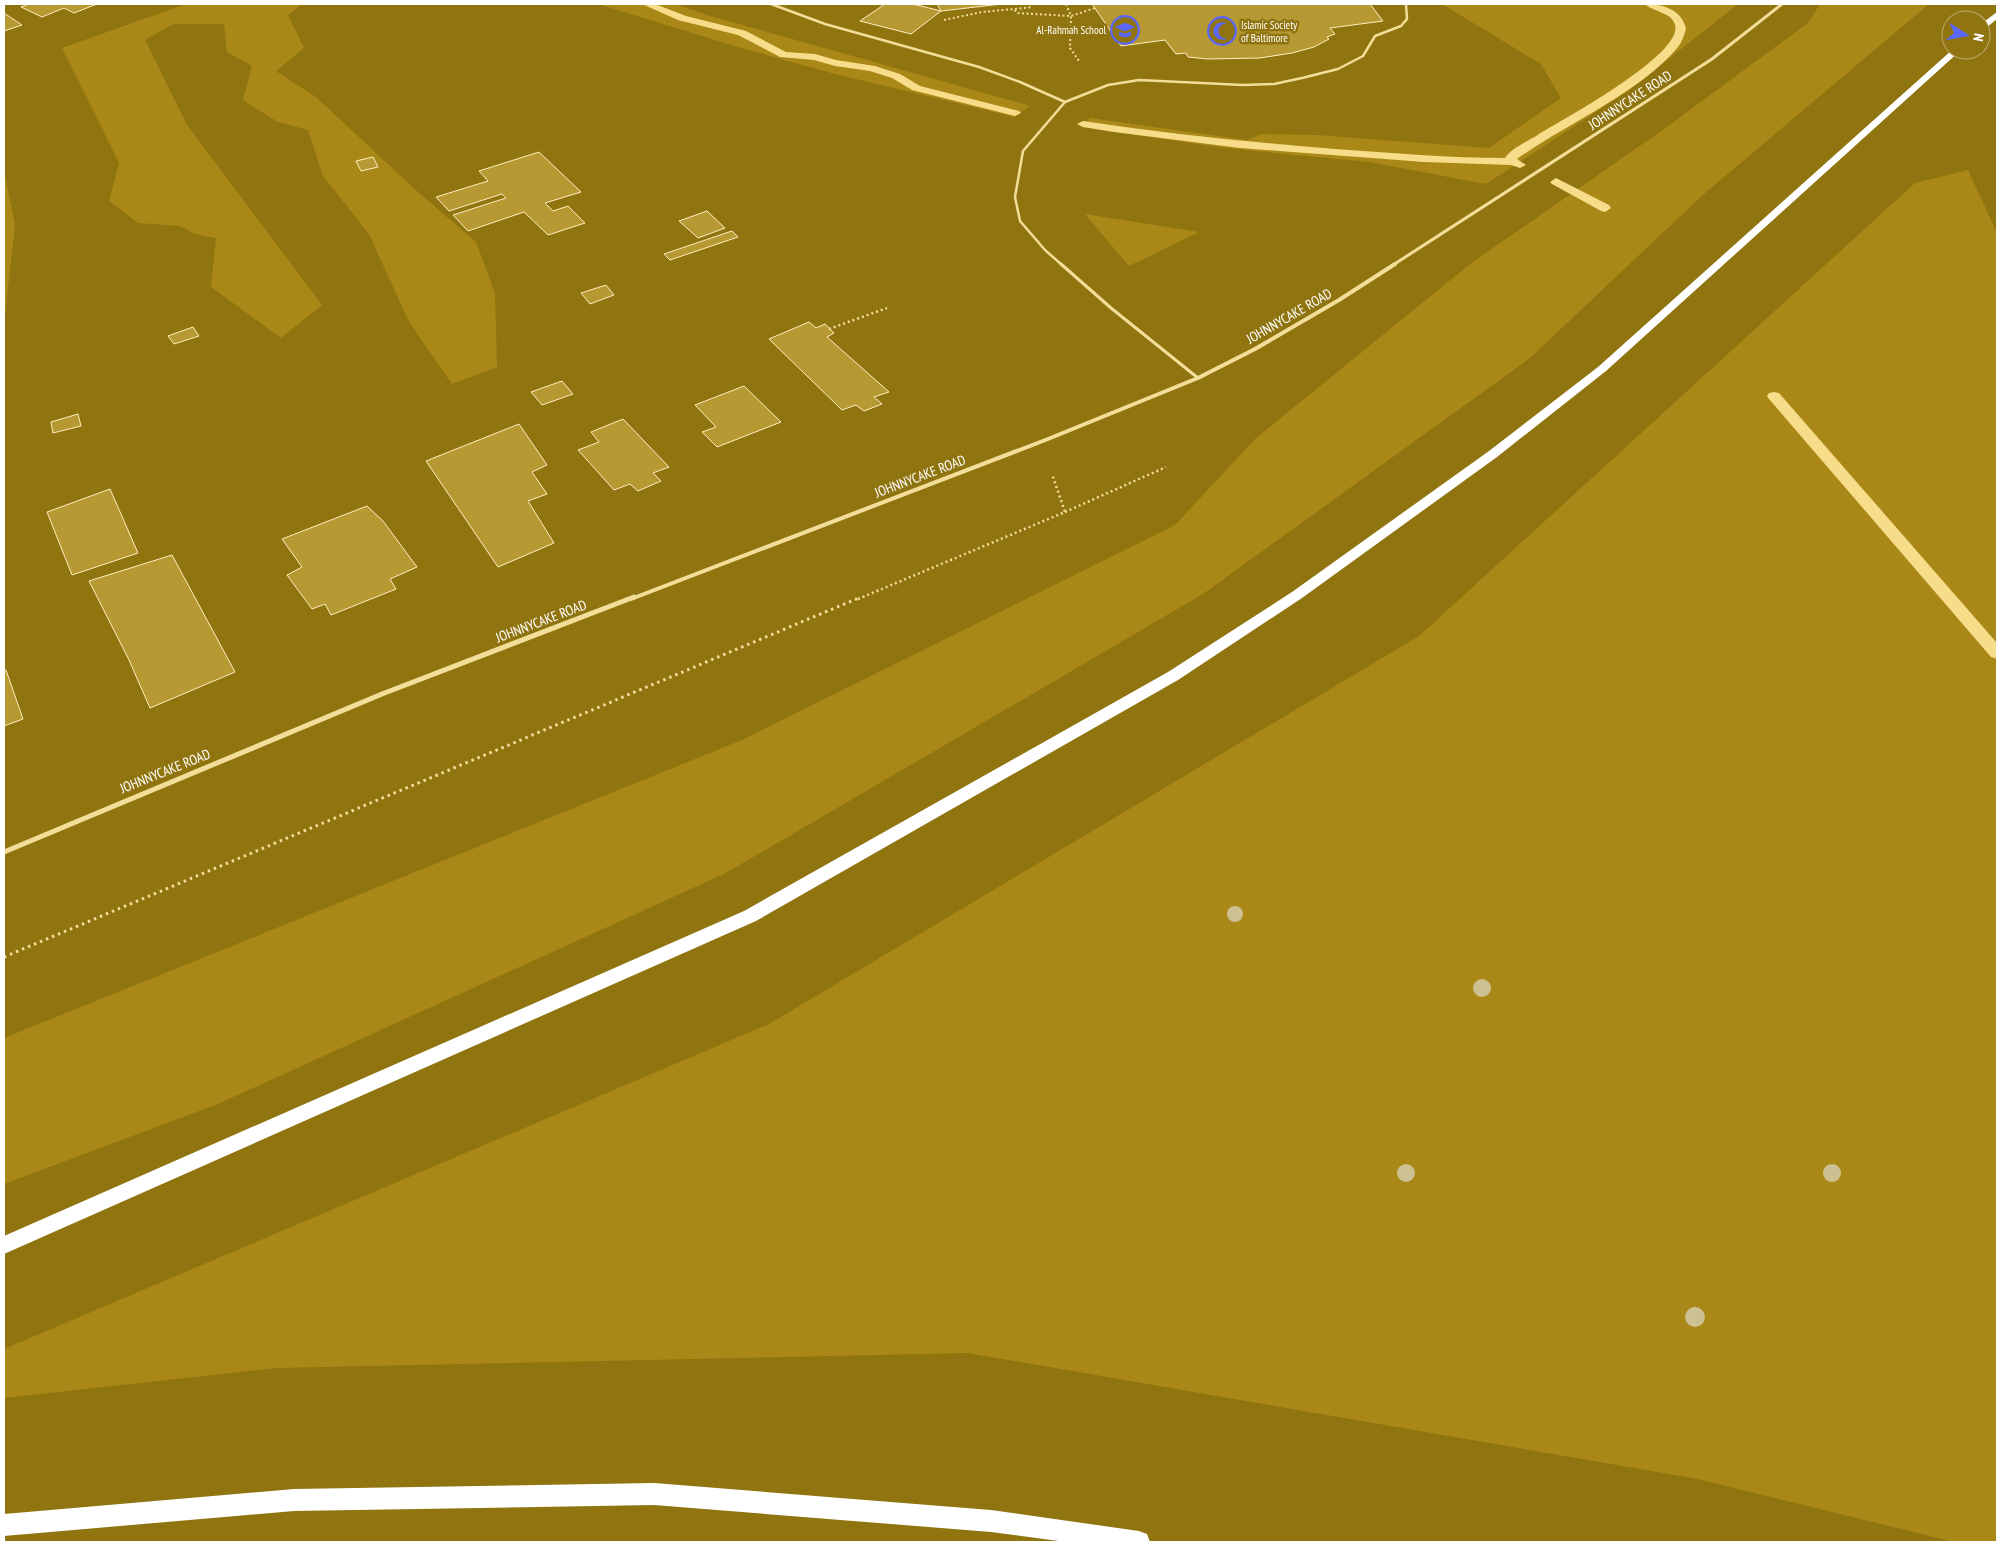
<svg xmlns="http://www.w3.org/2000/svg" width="2001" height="1546" viewBox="0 0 2001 1546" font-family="'PT Sans Narrow',sans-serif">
	<rect width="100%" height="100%" fill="#8f740f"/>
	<g fill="#aa8817">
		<polygon points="186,4 302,4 288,15 304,48 276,71 316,97 419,193 476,242 495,293 497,367 452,384 409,322 369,234 323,176 308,130 278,122 243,100 252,66 227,52 224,24 173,24 145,40 187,125 322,305 281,338 211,287 216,238 195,234 180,226 138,223 109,201 119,163 62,48"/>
		<polygon points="598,4 676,4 707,15 1030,106 1015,117 835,74 741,48"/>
		<polygon points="1442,4 1738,4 1628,91 1486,184 1369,162 1225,148 1081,127 1090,118 1247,140 1261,134 1316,135 1489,148 1561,98 1541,64"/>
		<polygon points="1820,4 1929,4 1704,194 1530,358 1203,594 726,873 218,1104 4,1184 4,1038 742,740 1175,525 1255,439 1470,264 1664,129 1808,23"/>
		<polygon points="1968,170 1997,233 1997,1542 1954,1542 1698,1479 968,1353 277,1368 4,1398 4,1349 769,1024 1419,636 1915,183"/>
		<polygon points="4,171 15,225 4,323"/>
		<polygon points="1085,214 1199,232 1129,266"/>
	</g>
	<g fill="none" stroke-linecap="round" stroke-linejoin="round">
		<g fill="#f7dc8a" fill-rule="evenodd">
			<polygon points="642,4 655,4 686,16 746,31 786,52 815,54 836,60 875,66 900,74 920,86 1019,111 1021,113 1015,116 912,90 892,78 870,71 835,66 814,60 780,57 738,35 678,20"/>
			<path d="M 1645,4 C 1661,3 1683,10 1686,29 C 1684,35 1682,42 1678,47 C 1641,92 1566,124 1517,159 L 1526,165 L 1520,168 L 1511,165 L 1424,162 L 1240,148 L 1114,132 L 1083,127 L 1077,124 L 1083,121 C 1167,134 1251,142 1335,149 C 1392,153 1449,158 1505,158 C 1511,148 1529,141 1539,134 C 1562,120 1684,54 1675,25 C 1672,12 1653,12 1645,4 Z"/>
			<polygon points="1556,178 1609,205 1611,208 1605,212 1601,211 1552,184 1550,182"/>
			<polygon points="1774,392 1779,393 1997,643 1997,659 1991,657 1769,399 1767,396 1769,393"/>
		</g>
	</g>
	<g fill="#b79934" stroke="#feefc0">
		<polygon points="29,4 97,4 74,13 64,8 42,17 21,7"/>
		<polygon points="885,4 913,4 941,11 911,34 860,21"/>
		<polygon points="937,4 1002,4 941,11"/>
		<polygon points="1092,4 1370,4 1383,21 1330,28 1335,34 1327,37 1329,39 1314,47 1292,53 1260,58 1208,59 1188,57 1186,53 1176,54 1165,40 1121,46"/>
		<polygon points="4,13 22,25 4,31"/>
		<polygon points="539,152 581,192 545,203 553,211 568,206 585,223 548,235 524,212 468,231 453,215 506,198 502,194 449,211 436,197 488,181 479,171"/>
		<polygon points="373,157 378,167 361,171 356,161"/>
		<polygon points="707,211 725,228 698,238 679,221"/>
		<polygon points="732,231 738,237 670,260 664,254"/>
		<polygon points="606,285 614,295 590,304 581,293"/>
		<polygon points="809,322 816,328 825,324 834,333 827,337 889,392 874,397 882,404 864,411 856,405 842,410 769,339"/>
		<polygon points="193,327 199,336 174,344 168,336"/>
		<polygon points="562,381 573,394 542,405 531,392"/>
		<polygon points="744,386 781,422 717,447 702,432 716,427 695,405"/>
		<polygon points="78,414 81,426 53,433 51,422"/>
		<polygon points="623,419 669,467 653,473 661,481 638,491 630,484 614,490 578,450 599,442 591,432"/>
		<polygon points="519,424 547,465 532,472 547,494 528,501 554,543 498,567 426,461"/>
		<polygon points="110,489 138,553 72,575 47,512"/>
		<polygon points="367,506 383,521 417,567 390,579 396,589 331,615 325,604 312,609 287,575 302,567 282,539"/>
		<polygon points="172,555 235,672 150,708 129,660 89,581"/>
		<polygon points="4,670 6,670 23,719 4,726"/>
	</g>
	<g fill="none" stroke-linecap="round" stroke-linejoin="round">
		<g stroke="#f3de99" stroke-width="2" stroke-dasharray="2 2.5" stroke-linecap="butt">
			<polyline points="1066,4 1071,16 1095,8"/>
			<polyline points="1015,9 1032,7"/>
			<polyline points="944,20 982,12 1014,9 1017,13 1071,16 1070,48 1079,61"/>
		</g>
		<g stroke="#f3de99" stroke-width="2.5" stroke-dasharray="2 3" stroke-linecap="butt">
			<polyline points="829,329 887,308"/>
			<polyline points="1065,512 1166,467"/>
			<polyline points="858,599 1065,512 1052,474"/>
		</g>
		<polyline stroke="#f3de99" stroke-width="3" stroke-dasharray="2.5 4" stroke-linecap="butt" points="4,957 861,597"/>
		<g stroke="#f3de99" stroke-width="2.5">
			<polyline points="771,4 825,24 979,67 1020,82 1065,102"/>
			<polyline points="1062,265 1045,250 1020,221 1015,197 1023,151 1065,102 1108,85 1139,80 1243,85 1274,84 1302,78 1338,69 1363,56 1375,36 1401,26 1407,19 1406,4"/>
		</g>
		<polyline stroke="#f3de99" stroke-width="3" points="1061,264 1111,308 1198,378"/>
		<polyline stroke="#f3de99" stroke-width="3" points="1393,265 1712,59 1782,4"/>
		<polyline stroke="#f3de99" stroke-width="4" points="631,599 1048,439 1198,378 1255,349 1339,300 1395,264"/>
		<polyline stroke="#f3de99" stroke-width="5" points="4,852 382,694 634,597"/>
		<g fill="#fff" fill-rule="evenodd">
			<polygon points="1997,12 1997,19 1981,32 1981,24"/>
			<polygon points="1952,50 1961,50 1606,371 1497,457 1302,598 1178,680 756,921 4,1254 4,1236 744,911 1168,672 1292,592 1489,451 1598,367"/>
			<polygon points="654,1483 991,1510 1139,1531 1147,1534 1150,1542 1066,1542 991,1532 654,1505 294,1511 4,1536 4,1514 294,1489"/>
		</g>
	</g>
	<g fill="#cdc093">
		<circle cx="1235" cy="914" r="8"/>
		<circle cx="1482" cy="988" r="9"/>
		<circle cx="1406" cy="1173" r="9"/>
		<circle cx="1832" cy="1173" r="9"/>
		<circle cx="1695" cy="1317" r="10"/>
	</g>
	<defs>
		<symbol id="school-ring" viewBox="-11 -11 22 22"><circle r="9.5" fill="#8f740f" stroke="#5b67ff" stroke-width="1.5"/><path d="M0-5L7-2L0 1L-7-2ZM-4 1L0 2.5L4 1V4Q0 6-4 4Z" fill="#5b67ff"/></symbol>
		<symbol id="mosque-ring" viewBox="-11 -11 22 22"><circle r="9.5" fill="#8f740f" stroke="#5b67ff" stroke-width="1.5"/><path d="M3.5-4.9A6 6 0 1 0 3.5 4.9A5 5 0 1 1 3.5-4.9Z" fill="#5b67ff"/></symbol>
	</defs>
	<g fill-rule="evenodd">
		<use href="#school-ring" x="1109" y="14" width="32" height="32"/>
		<use href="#mosque-ring" x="1206" y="15" width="32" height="32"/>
	</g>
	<g text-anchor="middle" stroke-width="5" stroke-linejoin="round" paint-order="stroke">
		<g font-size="11" fill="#fff" stroke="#8f740f" text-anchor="start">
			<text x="1241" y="29">Islamic Society<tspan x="1241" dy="13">of Baltimore</tspan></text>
			<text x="1106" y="34" text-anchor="end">Al-Rahmah School</text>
		</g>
		<g font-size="14" fill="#fff" stroke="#8f740f">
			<text transform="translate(1630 100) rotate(-33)" y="5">JOHNNYCAKE ROAD</text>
			<text transform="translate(1289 316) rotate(-30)" y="5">JOHNNYCAKE ROAD</text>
			<text transform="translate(920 476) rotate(-21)" y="5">JOHNNYCAKE ROAD</text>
			<text transform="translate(541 621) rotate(-21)" y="5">JOHNNYCAKE ROAD</text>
			<text transform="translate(165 771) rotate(-22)" y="5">JOHNNYCAKE ROAD</text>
		</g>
	</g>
	<rect width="2001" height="1546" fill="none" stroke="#ffffff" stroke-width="10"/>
	<g transform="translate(1966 35) rotate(101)"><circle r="24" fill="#8f740f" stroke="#bcac6f"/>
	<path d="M0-4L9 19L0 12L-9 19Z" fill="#5b67ff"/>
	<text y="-8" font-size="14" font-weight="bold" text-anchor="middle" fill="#ffffff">N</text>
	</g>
</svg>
